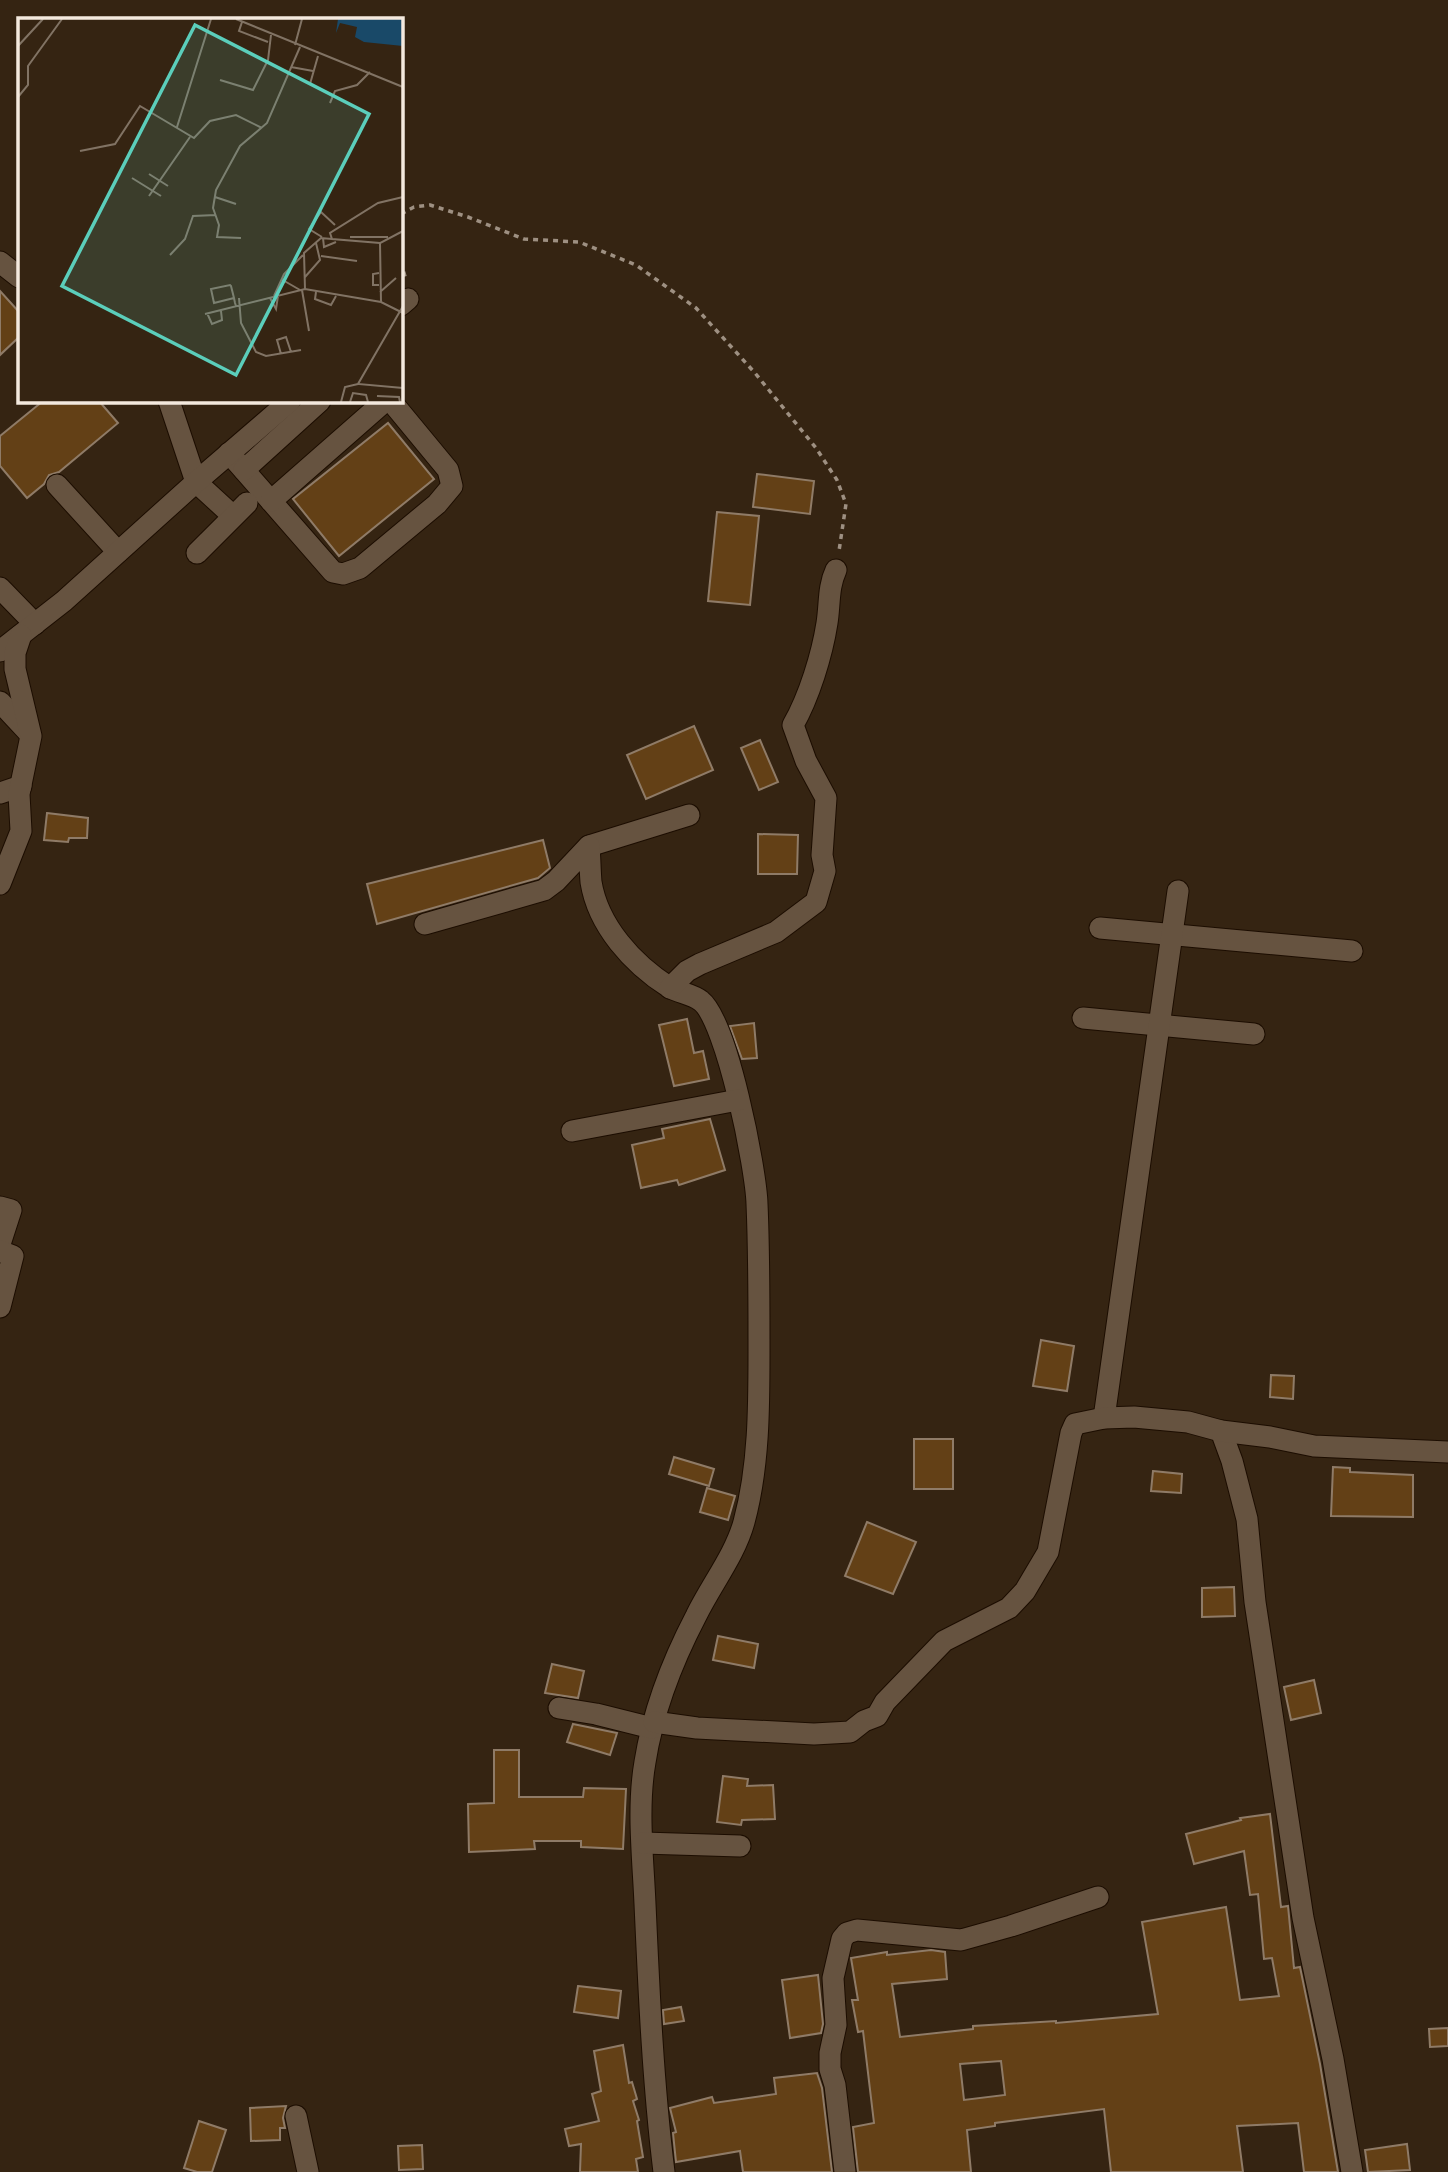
<svg xmlns="http://www.w3.org/2000/svg" width="1448" height="2172" viewBox="0 0 1448 2172" font-family="Jost,sans-serif">
	<rect width="100%" height="100%" fill="#352412"/>
	<g fill="#634016" stroke="#8f7b67" stroke-width="2" fill-rule="evenodd">
		<polygon points="0,291 19,312 19,337 0,355"/>
		<polygon points="43,401 99,401 118,423 59,472 49,475 44,484 27,498 0,466 0,436"/>
		<polygon points="388,423 434,479 339,556 293,499"/>
		<polygon points="757,474 814,481 810,514 753,507"/>
		<polygon points="717,512 759,516 750,605 708,601"/>
		<polygon points="694,726 713,770 646,799 627,755"/>
		<polygon points="760,740 778,782 759,790 741,748"/>
		<polygon points="47,813 88,818 87,838 69,838 68,842 44,840"/>
		<polygon points="758,834 798,835 797,874 758,874"/>
		<polygon points="543,840 550,868 538,878 377,924 367,884"/>
		<polygon points="687,1019 694,1053 703,1051 709,1079 674,1086 659,1025"/>
		<polygon points="754,1023 757,1058 742,1059 730,1026"/>
		<polygon points="710,1119 725,1170 679,1185 677,1180 641,1188 632,1145 664,1138 662,1129"/>
		<polygon points="1041,1340 1074,1346 1067,1391 1033,1386"/>
		<polygon points="1271,1375 1294,1376 1293,1399 1270,1397"/>
		<rect x="914" y="1439" width="39" height="50"/>
		<polygon points="674,1457 714,1469 709,1486 669,1474"/>
		<polygon points="1333,1467 1350,1468 1350,1472 1413,1475 1413,1517 1331,1516"/>
		<polygon points="1153,1471 1182,1474 1181,1493 1151,1491"/>
		<polygon points="707,1488 735,1496 728,1520 700,1512"/>
		<polygon points="867,1522 916,1542 893,1594 845,1576"/>
		<polygon points="1234,1587 1235,1616 1202,1617 1202,1588"/>
		<polygon points="718,1636 758,1644 754,1668 713,1660"/>
		<polygon points="552,1664 584,1671 578,1698 545,1693"/>
		<polygon points="1314,1680 1321,1713 1291,1720 1284,1687"/>
		<polygon points="573,1724 617,1733 610,1755 567,1742"/>
		<polygon points="494,1750 519,1750 519,1797 583,1797 584,1788 626,1789 623,1849 581,1847 581,1841 534,1841 535,1849 469,1852 468,1804 494,1803"/>
		<polygon points="723,1776 748,1779 747,1786 773,1785 775,1819 742,1820 741,1825 717,1822"/>
		<path d="M 1270,1814 L 1281,1907 L 1288,1906 L 1294,1968 L 1300,1967 L 1320,2064 L 1338,2172 L 1304,2172 L 1298,2123 L 1237,2126 L 1243,2172 L 1111,2172 L 1104,2109 L 995,2123 L 995,2126 L 967,2130 L 971,2172 L 858,2172 L 853,2127 L 874,2123 L 863,2031 L 858,2032 L 852,2000 L 858,2000 L 851,1958 L 887,1952 L 887,1955 L 931,1950 L 945,1952 L 947,1979 L 892,1984 L 900,2037 L 973,2029 L 973,2026 L 1056,2021 L 1056,2023 L 1158,2014 L 1142,1922 L 1226,1907 L 1240,2000 L 1279,1996 L 1272,1958 L 1264,1959 L 1258,1894 L 1250,1895 L 1244,1851 L 1194,1864 L 1186,1834 L 1241,1820 L 1240,1818 ZM 1001,2061 L 1005,2095 L 964,2100 L 960,2064 Z"/>
		<polygon points="818,1975 823,2024 821,2033 790,2038 782,1980"/>
		<polygon points="578,1986 621,1991 618,2018 574,2012"/>
		<polygon points="681,2007 684,2021 664,2024 663,2010"/>
		<polygon points="1448,2028 1448,2046 1430,2047 1429,2029"/>
		<polygon points="623,2045 629,2083 632,2082 637,2099 633,2101 639,2120 637,2121 643,2157 636,2159 638,2172 580,2172 581,2144 569,2146 565,2129 599,2121 592,2094 601,2091 594,2051"/>
		<polygon points="817,2073 822,2088 832,2172 743,2172 740,2151 676,2162 673,2133 676,2132 670,2108 712,2097 714,2103 776,2094 774,2078"/>
		<polygon points="286,2106 283,2118 285,2128 280,2128 280,2140 251,2141 250,2108"/>
		<polygon points="199,2121 226,2130 212,2172 197,2172 184,2168"/>
		<polygon points="1407,2144 1410,2170 1368,2172 1365,2150"/>
		<polygon points="422,2145 423,2169 399,2170 398,2146"/>
	</g>
	<g fill="none" stroke-linecap="round" stroke-linejoin="round">
		<defs>
			<g id="minor">
				<polyline points="0,262 19,277"/>
				<polyline points="401,305 408,299"/>
				<polyline points="169,401 196,482 233,516"/>
				<polyline points="229,453 333,572 343,574 360,568 437,504 452,486 448,470 391,401"/>
				<polyline points="244,470 320,401"/>
				<polyline points="57,485 118,552"/>
				<polyline points="271,501 385,401"/>
				<polyline points="197,553 247,503"/>
				<polyline points="0,588 35,624"/>
				<polyline points="0,651 64,601 196,482 290,401"/>
				<polyline points="0,702 30,734"/>
				<polyline points="0,793 21,786"/>
				<polyline points="589,846 689,815"/>
				<polyline points="0,884 21,831 19,794 31,736 15,669 15,653 21,635"/>
				<path d="M 425,924 L 544,890 L 556,881 L 589,846 C 590,858 590,870 591,882 C 598,926 633,964 669,987 C 679,993 693,994 701,1001 C 727,1021 756,1169 757,1204 C 759,1249 759,1294 759,1339 C 759,1399 760,1463 744,1522 C 735,1555 711,1585 696,1616 C 672,1662 653,1711 645,1762 C 637,1808 643,1858 645,1904 C 649,1993 653,2083 664,2172"/>
				<polyline points="1100,928 1352,951"/>
				<path d="M 670,988 L 687,971 L 700,964 L 776,932 L 816,902 L 825,871 L 822,855 L 826,798 L 806,761 L 793,725 C 809,697 822,655 827,623 C 830,604 828,587 836,570"/>
				<polyline points="1083,1018 1254,1034"/>
				<polyline points="572,1131 738,1100"/>
				<polyline points="0,1207 11,1210 0,1244"/>
				<polyline points="0,1251 13,1256 0,1307"/>
				<polyline points="1104,1418 1178,891"/>
				<polyline points="1221,1431 1232,1461 1247,1519 1255,1602 1303,1918 1333,2059 1352,2172"/>
				<polyline points="559,1708 596,1714 652,1728"/>
				<polyline points="654,1722 697,1728 814,1734 850,1732 864,1721 877,1716 885,1702 944,1641 1009,1608 1025,1591 1048,1552 1071,1433 1075,1424 1104,1418 1134,1417 1188,1422 1221,1431 1270,1437 1314,1446 1448,1452"/>
				<polyline points="643,1843 740,1846"/>
				<polyline points="296,2116 308,2172"/>
				<polyline points="845,2172 835,2085 830,2069 830,2053 836,2025 833,1978 842,1939 847,1933 857,1930 961,1940 1011,1926 1098,1897"/>
			</g>
		</defs>
		<use href="#minor" stroke="#1c0d00" stroke-width="23"/>
		<g stroke="#9e9082" stroke-width="3.5" stroke-dasharray="5 5" stroke-linecap="butt">
			<polyline points="401,214 414,207 430,205 468,217 524,239 579,242 636,265 696,308 755,373 816,448 837,480 846,504 839,551"/>
			<polyline points="401,262 406,280"/>
		</g>
		<use href="#minor" stroke="#665340" stroke-width="21"/>
	</g>
	<g transform="translate(18 18)">
		<rect width="385" height="385" fill="#352412"/>
		<path d="M 320,1 L 385,1 L 385,28 L 346,24 L 337,19 L 339,9 L 322,5 L 318,15 Z" fill="#194968"/>
		<path fill="none" stroke="#817364" stroke-width="2" d="M 218,1 L 385,69M 224,4 L 221,13 L 250,24M 277,27 L 284,1M 0,28 L 25,1M 273,49 L 295,53M 202,62 L 235,72 L 250,42 L 253,17M 292,66 L 300,38M 0,79 L 10,67 L 10,48 L 44,1M 312,85 L 317,73 L 339,67 L 352,54M 159,109 L 193,1M 62,133 L 97,126 L 122,88 L 176,120 L 192,103 L 218,97 L 244,110M 131,156 L 150,168M 114,160 L 143,178M 131,178 L 172,119M 197,179 L 218,186M 304,219 L 291,211 L 303,194 L 317,207M 332,219 L 370,219M 223,220 L 199,219 L 201,207 L 195,190 L 198,172 L 222,128 L 249,105 L 282,29M 305,220 L 306,229 L 318,224M 362,225 L 314,221 L 312,215 L 360,185 L 385,179M 152,237 L 167,221 L 175,198 L 198,197M 303,238 L 339,243M 361,255 L 355,256 L 355,267 L 361,267M 287,259 L 302,242 L 298,225M 263,261 L 282,272M 287,271 L 286,235 L 303,220 L 314,221M 284,272 L 291,313M 298,274 L 297,281 L 313,287 L 318,278M 362,274 L 378,260M 256,278 L 266,256 L 285,237M 216,280 L 196,285 L 193,271 L 212,267 L 213,268 L 216,280 L 217,285 L 218,288M 221,280 L 223,305 L 238,334 L 248,338 L 283,332M 252,280 L 258,291 L 260,278M 363,284 L 362,225 L 385,213M 385,288 L 340,366 L 385,370M 189,295 L 194,306 L 204,302 L 203,293M 187,296 L 287,271 L 363,284 L 385,295M 263,336 L 259,322 L 268,319 L 273,334M 359,378 L 381,379 L 382,384M 323,384 L 327,369 L 340,366M 332,384 L 335,375 L 348,377 L 350,384"/>
		<path fill="#5bcebb" fill-opacity="0.15" stroke="#5bcebb" stroke-width="3.5" d="M 177,7 L 351,96 L 218,357 L 44,268 Z"/>
		<rect width="385" height="385" fill="none" stroke="#f4e9de" stroke-width="3.5"/>
	</g>
</svg>
